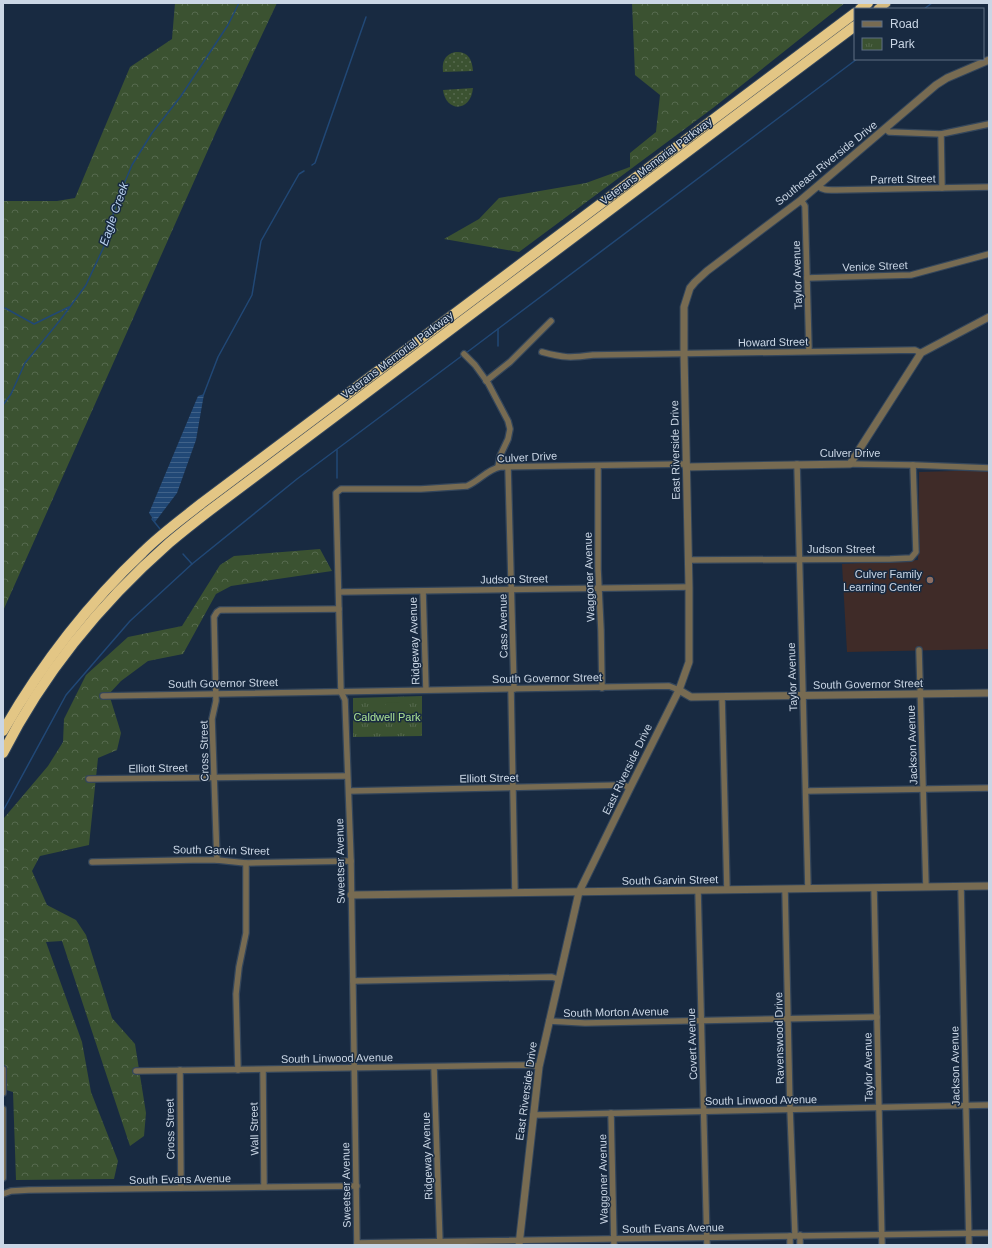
<svg xmlns="http://www.w3.org/2000/svg" width="992" height="1248" viewBox="0 0 992 1248" font-family="Helvetica,sans-serif">
	<defs>
		<pattern id="grass-dots" width="8" height="8" patternUnits="userSpaceOnUse"><rect width="8" height="8" fill="#3b5231"/><path d="M2 2h.1M6 6h.1" fill="none" stroke="#566a4f" stroke-width="1.8" stroke-linecap="round"/></pattern>
		<pattern id="forest-crowns" width="20" height="18" patternUnits="userSpaceOnUse"><rect width="20" height="18" fill="#3b5231"/><path d="M2 6a3 3 0 1 1 6 0M12 15a3 3 0 1 1 6 0" fill="none" stroke="#566a4f"/></pattern>
		<pattern id="park-tufts" width="24" height="20" patternUnits="userSpaceOnUse"><rect width="24" height="20" fill="#3b5231"/><path d="M3 7l-1-3M5 7V3M7 7l1-3M15 17l-1-3M17 17v-4M19 17l1-3" fill="none" stroke="#566a4f"/></pattern>
		<pattern id="water-rules" width="6" height="5" patternUnits="userSpaceOnUse"><rect width="6" height="5" fill="#214876"/><path d="M0 2.5h6" fill="none" stroke="#406289"/></pattern>
	</defs>
	<rect width="100%" height="100%" fill="#182a41"/>
	<polygon fill="#3f2b28" points="989,470 989,649 847,652 842,564 918,560 919,472"/>
	<g fill="url(#grass-dots)">
		<path d="M 455,52 C 468,51 472,59 473,71 L 443,72 C 442,62 444,55 455,52 Z"/>
		<path d="M 473,88 C 471,112 446,113 443,90 Z"/>
	</g>
	<g fill="url(#forest-crowns)">
		<polygon points="175,3 277,3 216,132 3,611 3,201 57,201 75,198 130,67 172,39"/>
		<polygon points="632,3 845,3 713,108 519,252 444,239 479,219 499,198 586,183 630,167 630,153 656,132 660,95 635,75"/>
		<polygon points="320,549 332,571 231,586 216,594 183,654 148,661 121,681 109,694 121,733 117,750 98,758 89,845 40,856 32,871 47,905 76,920 86,935 112,1018 135,1044 146,1113 144,1136 130,1146 62,941 46,942 82,1042 91,1092 118,1161 114,1179 16,1180 13,1092 3,1089 3,822 4,818 48,766 63,742 64,719 86,675 128,637 182,626 220,565 234,556"/>
	</g>
	<polygon fill="url(#park-tufts)" points="422,696 422,736 353,737 353,698"/>
	<polygon fill="#3b5231" points="400,702 400,713 386,713 386,703"/>
	<polygon fill="url(#water-rules)" points="204,394 196,440 177,493 155,522 149,513 198,396"/>
	<g fill="none" stroke-linecap="round" stroke-linejoin="round">
		<g stroke="#214876" stroke-width="1.5">
			<polyline points="924,9 932,3"/>
			<polyline points="312,165 315,163 366,17"/>
			<polyline points="5,308 34,324 69,307"/>
			<polyline points="498,346 498,329"/>
			<polyline points="466,353 857,59"/>
			<polyline points="203,396 218,357 252,295 261,241 299,174 304,171"/>
			<polyline points="3,405 11,394 25,363 61,319 86,285 107,240 116,203 132,165 152,133 181,96 228,25 239,3"/>
			<polyline points="337,478 337,450"/>
			<polyline points="153,518 152,519 160,529"/>
			<polyline points="183,554 192,564"/>
			<polyline points="3,811 66,695 130,621 192,564 297,479 463,355"/>
		</g>
		<defs>
			<g id="minor">
				<polyline points="885,128 889,132 941,134 989,124"/>
				<polyline points="941,134 942,188"/>
				<path d="M 818,186 C 823,191 830,190 836,190 L 989,187"/>
				<polyline points="801,200 805,206 809,351"/>
				<polyline points="807,278 911,275 989,254"/>
				<path d="M 542,352 C 564,358 571,358 593,355 L 915,350 L 921,353"/>
				<polyline points="464,354 475,365 488,383 508,421 510,429 508,439 500,456 498,467"/>
				<polyline points="486,381 510,362 551,321"/>
				<polyline points="797,464 808,889"/>
				<polyline points="850,464 913,465 989,468"/>
				<polyline points="598,466 598,569 601,630 602,688"/>
				<polyline points="508,467 514,689"/>
				<polyline points="688,560 890,559 911,558 916,552 913,465"/>
				<polyline points="423,591 426,690"/>
				<polyline points="339,592 689,587"/>
				<polyline points="919,650 926,887"/>
				<polyline points="511,689 515,893"/>
				<polyline points="103,696 669,686 679,690"/>
				<polyline points="722,697 727,890"/>
				<polyline points="89,779 347,776"/>
				<polyline points="349,791 624,785 630,788"/>
				<polyline points="806,791 989,788"/>
				<polyline points="217,860 212,719 216,701 214,617 217,612 220,610 339,609"/>
				<polyline points="92,862 193,860 217,860 246,863 351,861"/>
				<polyline points="961,887 969,1245"/>
				<polyline points="874,888 882,1245"/>
				<polyline points="785,889 790,1109 795,1235"/>
				<polyline points="698,890 707,1245"/>
				<polyline points="353,981 552,977 558,979"/>
				<polyline points="549,1021 585,1023 877,1017"/>
				<polyline points="434,1067 440,1245"/>
				<polyline points="3,1069 3,1093"/>
				<polyline points="180,1070 181,1188"/>
				<polyline points="238,1070 236,994 239,967 246,933 246,863"/>
				<polyline points="263,1070 264,1187"/>
				<polyline points="136,1071 532,1065 539,1067"/>
				<polyline points="3,1109 3,1178"/>
				<polyline points="611,1113 614,1245"/>
				<polyline points="533,1115 989,1105"/>
				<polyline points="3,1194 11,1191 29,1190 357,1186"/>
				<polyline points="800,1235 800,1245"/>
				<polyline points="790,1236 790,1245"/>
				<polyline points="357,1243 989,1233"/>
				<path d="M 357,1245 L 351,861 L 345,700 L 341,692 L 336,493 L 341,489 L 421,489 L 467,486 C 479,481 488,469 500,467 L 686,464"/>
			</g>
			<g id="tertiary">
				<polyline points="686,467 850,464 921,353 989,317"/>
				<polyline points="679,690 691,697 989,693"/>
				<polyline points="351,895 989,886"/>
				<polyline points="519,1245 539,1067 579,892 630,788 679,690 689,662 689,587 684,354 684,307 690,288 695,282 707,271 801,200 936,85 947,78 989,60"/>
			</g>
			<polyline id="trunk" points="878,9 886,3"/>
			<g id="motorway">
				<polyline points="860,9 868,3"/>
				<path d="M 3,731 C 41,665 88,604 143,552 C 161,534 182,519 202,503 L 855,13"/>
				<path d="M 3,753 C 43,674 102,602 169,543 C 182,532 196,521 209,511 L 855,26"/>
			</g>
		</defs>
		<use href="#minor" stroke="#34465b" stroke-width="8"/>
		<use href="#tertiary" stroke="#34465b" stroke-width="9"/>
		<use href="#trunk" stroke="#34465b" stroke-width="11"/>
		<use href="#motorway" stroke="#34465b" stroke-width="12"/>
		<use href="#minor" stroke="#776b52" stroke-width="5.5"/>
		<use href="#tertiary" stroke="#776b52" stroke-width="7"/>
		<use href="#trunk" stroke="#d4b97e" stroke-width="9"/>
		<use href="#motorway" stroke="#e3c685" stroke-width="10"/>
	</g>
	<circle fill="#8d6e63" stroke="#182a41" stroke-width="1.5" cx="930" cy="580" r="4"/>
	<g text-anchor="middle" stroke-width="3" stroke-linejoin="round" paint-order="stroke">
		<g font-size="11" fill="#cad6e5" stroke="#182a41">
			<text transform="translate(656 161) rotate(-37)" y="4">Veterans Memorial Parkway</text>
			<text transform="translate(826 163) rotate(-39)" y="4">Southeast Riverside Drive</text>
			<text transform="translate(903 179) rotate(-1)" y="4">Parrett Street</text>
			<text transform="translate(875 266) rotate(-2)" y="4">Venice Street</text>
			<text transform="translate(797 275) rotate(-92)" y="4">Taylor Avenue</text>
			<text transform="translate(773 342) rotate(-1)" y="4">Howard Street</text>
			<text transform="translate(397 355) rotate(-37)" y="4">Veterans Memorial Parkway</text>
			<text transform="translate(675 450) rotate(-91)" y="4">East Riverside Drive</text>
			<text x="850" y="457">Culver Drive</text>
			<text transform="translate(527 457) rotate(-3)" y="4">Culver Drive</text>
			<text x="841" y="553">Judson Street</text>
			<text transform="translate(589 577) rotate(-92)" y="4">Waggoner Avenue</text>
			<text transform="translate(514 579) rotate(-1)" y="4">Judson Street</text>
			<text transform="translate(503 626) rotate(-91)" y="4">Cass Avenue</text>
			<text transform="translate(414 641) rotate(-92)" y="4">Ridgeway Avenue</text>
			<text transform="translate(792 677) rotate(-92)" y="4">Taylor Avenue</text>
			<text transform="translate(547 678) rotate(-1)" y="4">South Governor Street</text>
			<text transform="translate(223 683) rotate(-1)" y="4">South Governor Street</text>
			<text transform="translate(868 684) rotate(-1)" y="4">South Governor Street</text>
			<text transform="translate(912 745) rotate(-92)" y="4">Jackson Avenue</text>
			<text transform="translate(204 751) rotate(-91)" y="4">Cross Street</text>
			<text transform="translate(158 768) rotate(-1)" y="4">Elliott Street</text>
			<text transform="translate(627 769) rotate(-64)" y="4">East Riverside Drive</text>
			<text transform="translate(489 778) rotate(-1)" y="4">Elliott Street</text>
			<text transform="translate(221 850) rotate(1)" y="4">South Garvin Street</text>
			<text transform="translate(340 861) rotate(-91)" y="4">Sweetser Avenue</text>
			<text transform="translate(670 880) rotate(-1)" y="4">South Garvin Street</text>
			<text transform="translate(616 1012) rotate(-1)" y="4">South Morton Avenue</text>
			<text transform="translate(779 1038) rotate(-91)" y="4">Ravenswood Drive</text>
			<text transform="translate(692 1044) rotate(-92)" y="4">Covert Avenue</text>
			<text transform="translate(337 1058) rotate(-1)" y="4">South Linwood Avenue</text>
			<text transform="translate(955 1066) rotate(-91)" y="4">Jackson Avenue</text>
			<text transform="translate(868 1067) rotate(-91)" y="4">Taylor Avenue</text>
			<text transform="translate(526 1091) rotate(-82)" y="4">East Riverside Drive</text>
			<text transform="translate(761 1100) rotate(-1)" y="4">South Linwood Avenue</text>
			<text transform="translate(170 1129) rotate(-91)" y="4">Cross Street</text>
			<text transform="translate(254 1129) rotate(-91)" y="4">Wall Street</text>
			<text transform="translate(427 1156) rotate(-92)" y="4">Ridgeway Avenue</text>
			<text transform="translate(180 1179) rotate(-1)" y="4">South Evans Avenue</text>
			<text transform="translate(603 1179) rotate(-91)" y="4">Waggoner Avenue</text>
			<text transform="translate(346 1185) rotate(-91)" y="4">Sweetser Avenue</text>
			<text transform="translate(673 1228) rotate(-1)" y="4">South Evans Avenue</text>
		</g>
		<g font-size="11" fill="#cad6e5" stroke="#182a41" text-anchor="end">
			<text x="922" y="578">Culver Family<tspan x="922" dy="13">Learning Center</tspan></text>
		</g>
		<g font-size="11" fill="#ade394" stroke="#182a41">
			<text x="387" y="721">Caldwell Park</text>
		</g>
		<g font-size="12" font-style="italic" fill="#bcd4f1" stroke="#182a41">
			<text transform="translate(114 214) rotate(-71)" y="4">Eagle Creek</text>
		</g>
	</g>
	<rect width="992" height="1248" fill="none" stroke="#cad6e5" stroke-width="8"/>
	<rect x="854" y="8" width="130" height="52" fill="#182a41" stroke="#5f6f83"/>
	<rect x="862" y="21" width="20" height="6" fill="#776b52" stroke="#5f6f83"/>
	<text x="890" y="28" font-size="12" fill="#cad6e5">Road</text>
	<rect x="862" y="38" width="20" height="12" fill="url(#park-tufts)" stroke="#5f6f83"/>
	<text x="890" y="48" font-size="12" fill="#cad6e5">Park</text>
</svg>
